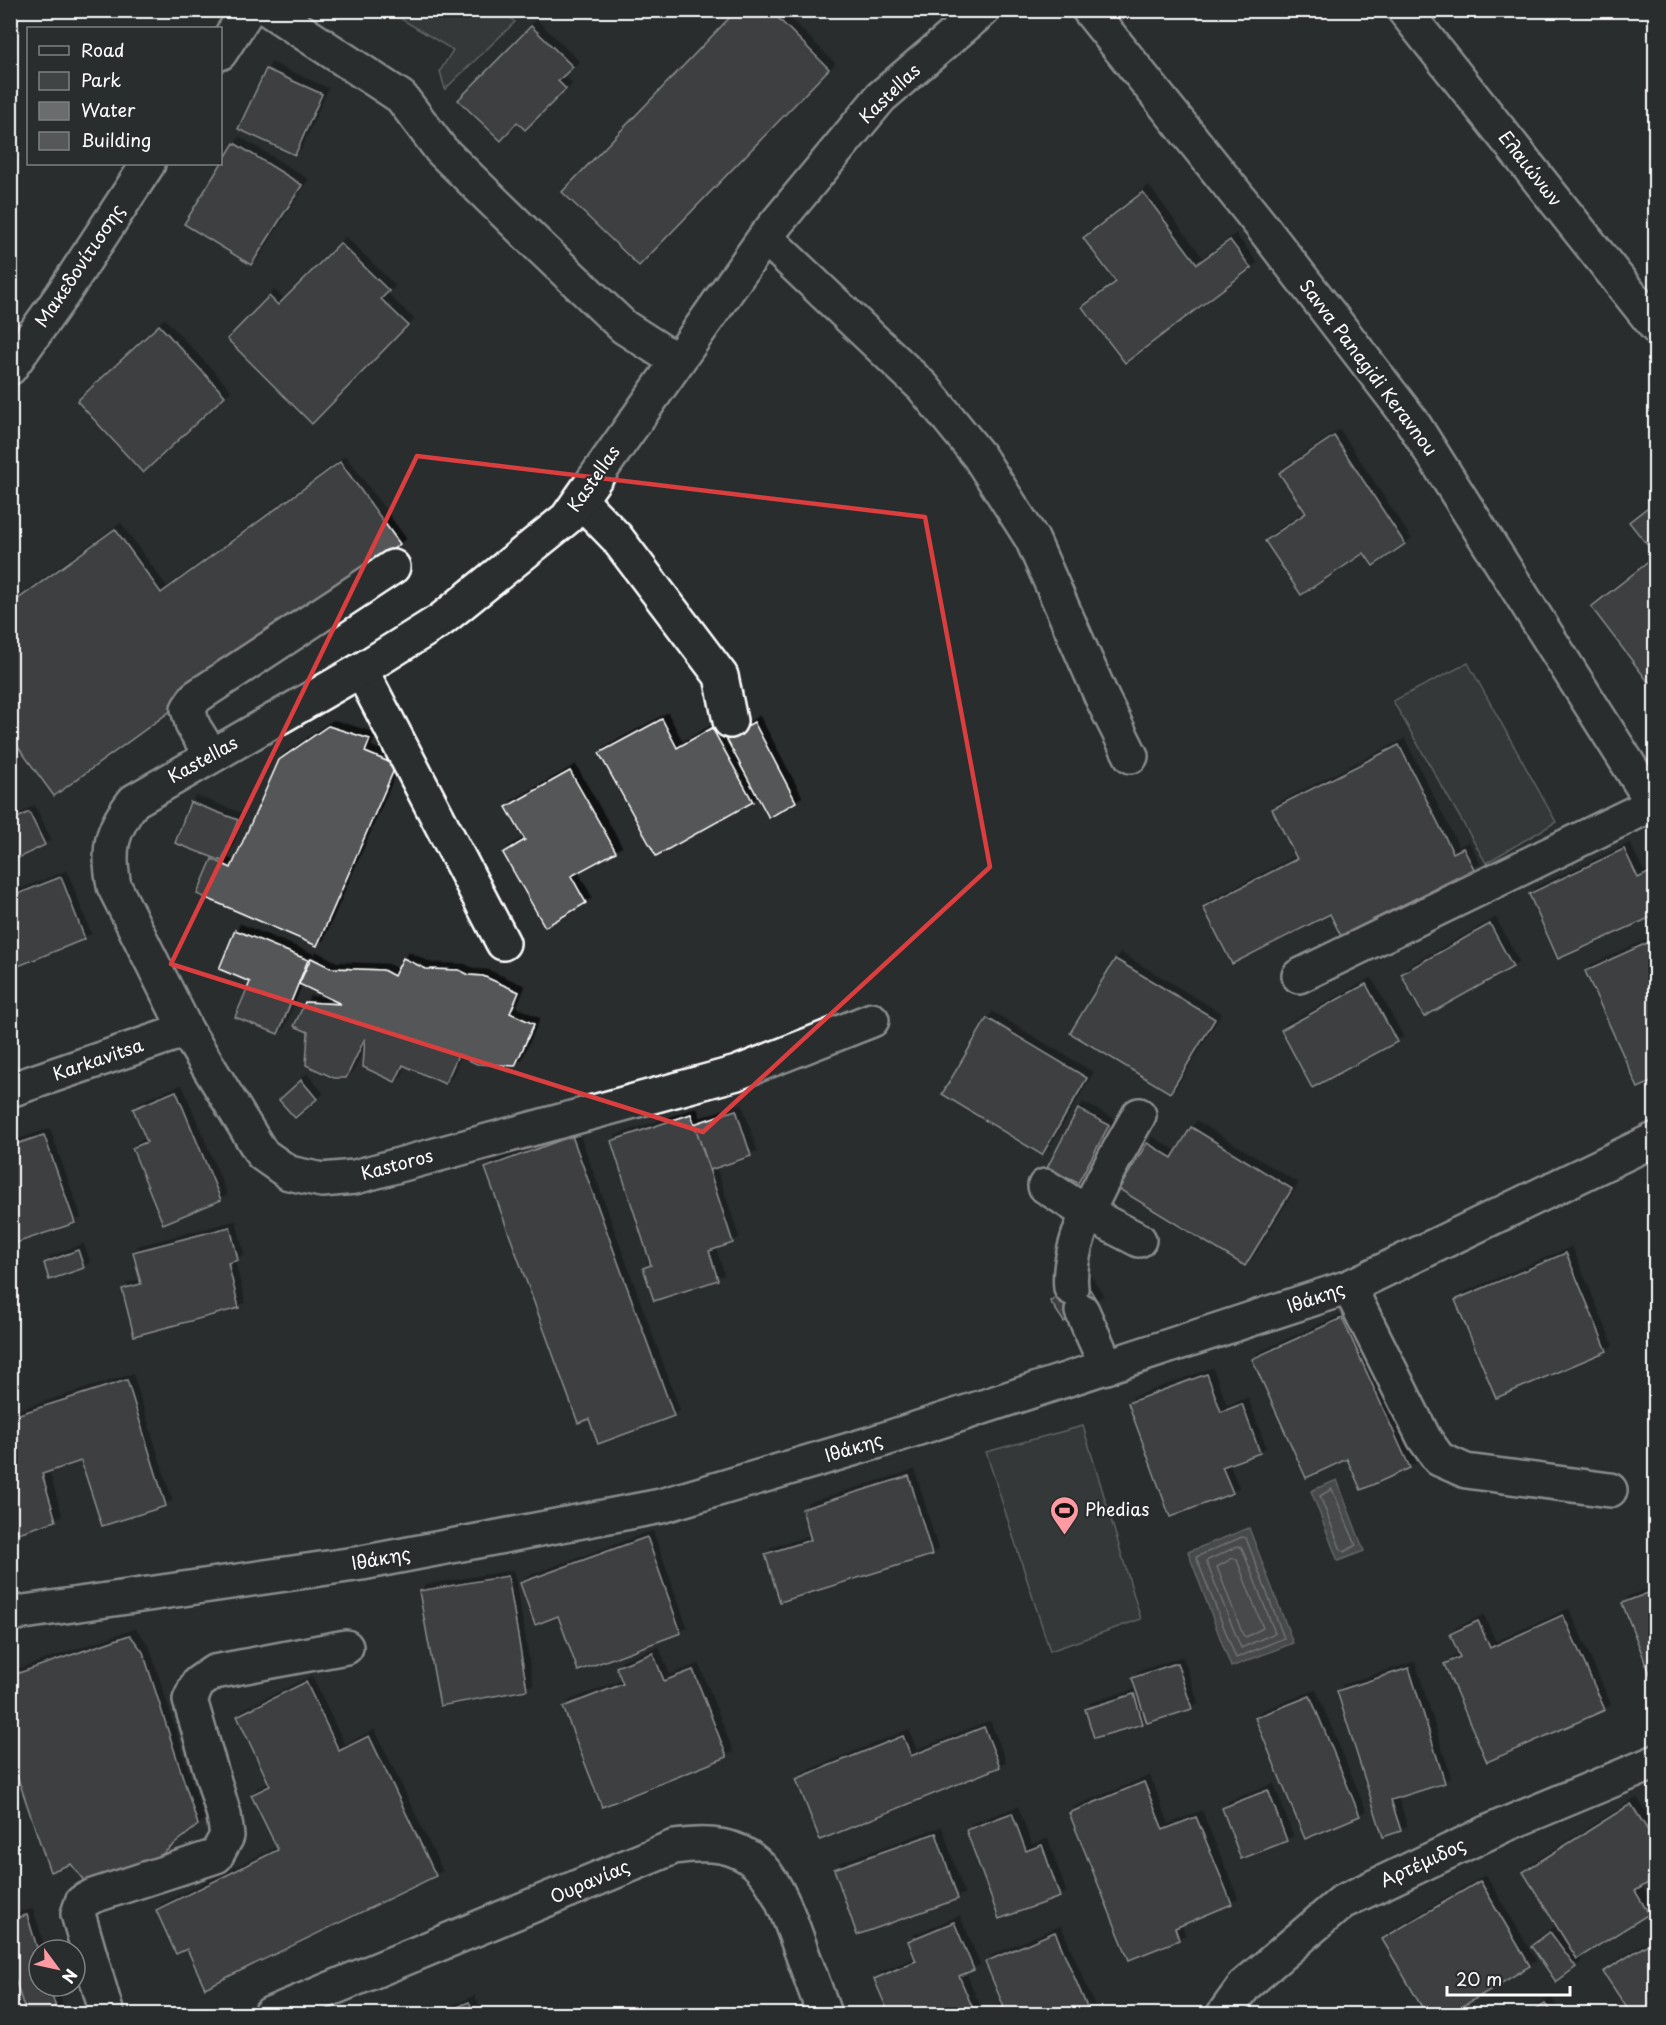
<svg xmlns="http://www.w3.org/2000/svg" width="1666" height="2025" viewBox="0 0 1666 2025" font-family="'Playpen Sans',sans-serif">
	<defs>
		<filter id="shadow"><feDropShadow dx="5.5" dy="-5.5" stdDeviation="0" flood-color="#0009"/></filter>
	</defs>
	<rect width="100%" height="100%" fill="#2a2d2e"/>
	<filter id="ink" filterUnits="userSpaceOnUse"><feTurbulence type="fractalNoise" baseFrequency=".0167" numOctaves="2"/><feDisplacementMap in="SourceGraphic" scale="12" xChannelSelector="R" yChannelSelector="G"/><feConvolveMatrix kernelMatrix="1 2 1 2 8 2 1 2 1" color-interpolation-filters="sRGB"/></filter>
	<g filter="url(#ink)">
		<g fill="#414445" stroke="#a0a2a2" stroke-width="1.5">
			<polygon points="388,11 503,11 515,22 445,89 440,71 453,50"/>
			<polygon points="1468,663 1556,822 1486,863 1393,701"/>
			<polygon points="1083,1426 1141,1619 1050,1651 986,1452"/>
		</g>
		<g fill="#6a6c6d" stroke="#a6a7a7" stroke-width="1.5">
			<polygon points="1337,1480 1364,1551 1338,1561 1311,1491"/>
			<polygon points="1249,1528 1293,1643 1231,1667 1188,1552"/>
		</g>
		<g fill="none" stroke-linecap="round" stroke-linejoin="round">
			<g stroke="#c3c4c5" stroke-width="1.5">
				<polygon points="1332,1489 1356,1545 1344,1552 1341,1550 1320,1496"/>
				<polygon points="1242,1537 1246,1538 1284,1638 1236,1658 1196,1557"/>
				<polygon points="1238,1546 1242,1548 1275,1633 1241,1648 1206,1561"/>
				<polygon points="1233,1558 1237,1560 1263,1628 1246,1637 1243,1635 1217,1567"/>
			</g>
		</g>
		<g fill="#555758" stroke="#fff" stroke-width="1.5" filter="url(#shadow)">
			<polygon points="737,10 770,10 829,69 639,266 562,192"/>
			<polygon points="531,26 573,67 558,81 566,89 525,130 517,122 501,141 458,100"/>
			<polygon points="266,69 322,94 295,155 238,129"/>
			<polygon points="234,143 302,185 251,265 184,224"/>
			<polygon points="1143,192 1197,264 1230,240 1251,268 1125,363 1082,307 1116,282 1083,238"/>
			<polygon points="340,243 389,291 381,299 408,325 312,424 227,339 269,296 278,305"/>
			<polygon points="159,325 225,396 143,473 77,401"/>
			<polygon points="1334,436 1405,544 1373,566 1364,553 1301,595 1265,541 1306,513 1279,473"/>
			<polygon points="340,462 400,544 54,796 10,736 10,605 115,529 161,593"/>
			<polygon points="1656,501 1656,556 1629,522"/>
			<polygon points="1656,556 1656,678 1649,683 1591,607"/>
			<polygon points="662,719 677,748 712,728 753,802 656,856 599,753"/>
			<polygon points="754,722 796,802 769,818 726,738"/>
			<polygon points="328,726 370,739 365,752 396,765 317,946 197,894 212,859 231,868 279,760"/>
			<polygon points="1399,745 1453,853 1463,848 1474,869 1341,936 1330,914 1232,964 1203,907 1297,859 1272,809"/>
			<polygon points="570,771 616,852 571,876 586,903 545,927 503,853 525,840 506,807"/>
			<polygon points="190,802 238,820 222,861 175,843"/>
			<polygon points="29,812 45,845 10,862 10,822"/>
			<polygon points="1624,849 1638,878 1655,870 1656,915 1558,959 1529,894"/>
			<polygon points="61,877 85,939 11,969 10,897"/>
			<polygon points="1490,924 1513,967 1424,1017 1401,974"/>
			<polygon points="235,930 308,960 278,1034 235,1017 250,982 219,969"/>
			<polygon points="1656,939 1656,1080 1638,1088 1585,971"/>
			<polygon points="311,958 331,968 383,970 394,976 403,958 426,969 459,970 469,975 483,976 519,992 510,1013 534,1024 515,1066 477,1064 458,1055 445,1084 403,1065 395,1082 363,1067 365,1038 346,1078 334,1078 306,1065 308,1032 294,1026 305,1002 341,1004 299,984"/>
			<polygon points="1115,959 1215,1019 1170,1093 1070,1033"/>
			<polygon points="1366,984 1397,1042 1312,1088 1281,1030"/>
			<polygon points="987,1018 1087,1078 1042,1155 942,1094"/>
			<polygon points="301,1080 317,1099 295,1118 279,1100"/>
			<polygon points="176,1091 221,1200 163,1224 132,1148 147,1142 133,1109"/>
			<polygon points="1078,1109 1109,1125 1078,1183 1047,1168"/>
			<polygon points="736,1110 751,1156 710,1170 694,1124"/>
			<polygon points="691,1114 733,1243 709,1251 718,1280 654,1301 643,1268 651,1265 611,1141"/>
			<polygon points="1191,1127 1292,1189 1245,1266 1119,1189 1147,1143 1172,1158"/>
			<polygon points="44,1135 75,1223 10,1245 10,1146"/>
			<polygon points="572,1136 674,1416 598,1444 589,1419 578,1423 485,1168"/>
			<polygon points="230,1227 238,1260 228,1263 239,1308 134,1336 122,1289 141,1284 133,1252"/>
			<polygon points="78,1250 84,1268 49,1280 44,1263"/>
			<polygon points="1566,1253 1607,1351 1496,1398 1455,1300"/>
			<polygon points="1084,1280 1097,1301 1064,1322 1050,1301"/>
			<polygon points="1342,1318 1410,1468 1361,1490 1347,1459 1306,1478 1252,1359"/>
			<polygon points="1207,1374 1221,1412 1242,1404 1260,1453 1222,1467 1233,1493 1170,1517 1128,1403"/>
			<polygon points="127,1380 166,1506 102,1526 81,1461 42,1474 56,1521 18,1533 10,1508 10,1417"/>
			<polygon points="909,1476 932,1555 780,1602 765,1554 811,1540 802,1509"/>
			<polygon points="647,1537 681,1633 578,1671 558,1616 535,1625 520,1583"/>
			<polygon points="508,1576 527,1690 440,1706 419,1591"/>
			<polygon points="1656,1590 1656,1689 1622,1603"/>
			<polygon points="1563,1615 1605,1710 1487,1762 1444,1664 1460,1657 1450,1634 1478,1621 1490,1648"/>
			<polygon points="130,1635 143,1652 198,1825 156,1859 85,1882 71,1864 50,1872 10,1755 10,1676"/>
			<polygon points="653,1653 664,1681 693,1670 727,1757 602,1807 563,1707 623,1684 616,1667"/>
			<polygon points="1177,1663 1192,1709 1147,1723 1132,1678"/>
			<polygon points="1409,1668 1445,1783 1391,1800 1401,1831 1383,1837 1337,1691"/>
			<polygon points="306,1682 339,1751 369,1736 436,1876 205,1988 187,1949 176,1954 156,1910 278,1850 251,1795 270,1786 237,1716"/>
			<polygon points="1134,1694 1143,1724 1094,1738 1085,1709"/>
			<polygon points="1310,1696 1360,1816 1305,1839 1255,1718"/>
			<polygon points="984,1727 1000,1767 820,1840 796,1779 903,1736 911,1756"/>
			<polygon points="1144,1782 1163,1830 1196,1817 1232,1904 1175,1928 1179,1940 1129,1960 1069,1813"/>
			<polygon points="1268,1790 1287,1841 1241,1859 1222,1808"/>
			<polygon points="1631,1804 1656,1843 1656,1878 1635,1891 1649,1914 1577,1959 1523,1872"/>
			<polygon points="1012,1813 1026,1851 1042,1845 1060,1897 999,1919 966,1830"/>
			<polygon points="936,1833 958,1899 857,1935 834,1869"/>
			<polygon points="1480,1881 1530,1966 1450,2014 1426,2014 1382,1939"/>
			<polygon points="27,1915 39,1954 39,1986 49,1986 58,2014 26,2014 10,1963 10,1920"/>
			<polygon points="954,1922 974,1970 959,1976 975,2014 889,2014 874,1979 916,1961 908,1941"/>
			<polygon points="1055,1932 1090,2014 993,2014 992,2012 1004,2007 985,1962"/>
			<polygon points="1550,1932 1576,1967 1556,1982 1531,1946"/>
			<polygon points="1656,1939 1656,2014 1631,2014 1603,1972"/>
			<polygon points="469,2002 475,2014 442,2014"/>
			<polygon points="1545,2004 1552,2014 1529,2014"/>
		</g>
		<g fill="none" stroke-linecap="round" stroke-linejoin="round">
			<defs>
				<g id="minor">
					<polyline points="269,10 401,97 441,150 542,249 624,327 677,361"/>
					<polyline points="1089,10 1260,224 1411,420 1656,808"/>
					<polyline points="765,237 923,387 979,456 1032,539 1103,700 1131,756"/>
					<polyline points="580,500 616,537 721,676 730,721"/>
					<polyline points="361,670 503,943"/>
					<polyline points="211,755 193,726 188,709 196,697 393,567"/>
					<polyline points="1299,976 1653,804"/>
					<path d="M 872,1020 L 737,1073 L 355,1177 L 322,1180 L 289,1173 L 262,1154 L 186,1030 L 114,886 C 107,849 111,830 134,801 L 361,670 L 441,620 L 567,518 L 765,237 L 881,97 L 983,10"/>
					<polyline points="10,1090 186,1030"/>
					<polyline points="1045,1186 1087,1213 1139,1240"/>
					<polyline points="1349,1287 1424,1438 1439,1459 1466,1471 1610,1490"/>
					<path d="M 1071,1288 C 1065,1237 1114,1160 1139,1115"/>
					<polyline points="1082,1311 1107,1367"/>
					<polyline points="10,1614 362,1563 661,1506 876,1442 1349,1287 1656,1139"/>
					<polyline points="107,2014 78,1914 82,1902 93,1896 216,1856 227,1836 224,1815 190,1700 198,1683 214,1672 346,1647"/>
					<path d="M 270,2014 L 674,1847 C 751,1835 772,1869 796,1936 C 805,1962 815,1988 824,2014"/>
					<polyline points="1224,2014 1245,1985 1342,1902 1502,1826 1656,1762"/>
				</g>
				<g id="major">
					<polyline points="1404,10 1656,327"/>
					<polyline points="220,53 248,10"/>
					<polyline points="10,368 62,295 148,164"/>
				</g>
			</defs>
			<use href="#minor" stroke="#fff" stroke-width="38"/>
			<use href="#major" stroke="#fff" stroke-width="38"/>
			<use href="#minor" stroke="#2a2d2e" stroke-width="33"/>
			<use href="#major" stroke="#2a2d2e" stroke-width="33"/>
		</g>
	</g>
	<path d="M0 0H1666V2025H0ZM 417,456 L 925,517 L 990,867 L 703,1132 L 171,964 Z" fill="#2a2d2e" fill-opacity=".55" fill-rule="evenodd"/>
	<path fill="none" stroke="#da3e3e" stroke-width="4.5" stroke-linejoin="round" d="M 417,456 L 925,517 L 990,867 L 703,1132 L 171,964 Z"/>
	<defs>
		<symbol id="stadium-pin" viewBox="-11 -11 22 30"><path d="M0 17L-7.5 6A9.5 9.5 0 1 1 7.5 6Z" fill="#ff9aa2" stroke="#2a2d2e"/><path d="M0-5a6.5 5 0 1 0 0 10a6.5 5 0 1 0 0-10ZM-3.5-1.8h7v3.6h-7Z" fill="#111"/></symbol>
	</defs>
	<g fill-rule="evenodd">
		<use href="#stadium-pin" x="1048" y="1494" width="33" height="45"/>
	</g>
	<g text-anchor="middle" stroke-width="4.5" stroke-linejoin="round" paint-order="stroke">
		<g font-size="18" fill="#fff" stroke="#2a2d2e">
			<text transform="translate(890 94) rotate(-44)" y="6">Kastellas</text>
			<text transform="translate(1530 169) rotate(52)" y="6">Ελαιώνων</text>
			<text transform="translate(80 266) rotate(-56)" y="6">Μακεδονίτισσης</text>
			<text transform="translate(1368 368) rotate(53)" y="6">Savva Panagidi Keravnou</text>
			<text transform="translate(594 479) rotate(-55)" y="6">Kastellas</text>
			<text transform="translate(203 760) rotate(-29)" y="6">Kastellas</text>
			<text transform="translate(98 1060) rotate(-19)" y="6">Karkavitsa</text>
			<text transform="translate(397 1165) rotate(-15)" y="6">Kastoros</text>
			<text transform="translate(1316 1298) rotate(-19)" y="6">Ιθάκης</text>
			<text transform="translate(854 1448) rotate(-17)" y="6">Ιθάκης</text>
			<text transform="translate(381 1559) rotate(-10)" y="6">Ιθάκης</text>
			<text transform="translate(1423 1863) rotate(-25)" y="6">Αρτέμιδος</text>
			<text transform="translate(590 1882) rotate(-23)" y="6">Ουρανίας</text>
		</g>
		<g font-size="18" fill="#fff" stroke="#2a2d2e" text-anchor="start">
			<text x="1085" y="1516">Phedias</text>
		</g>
	</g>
	<rect width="1666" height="2025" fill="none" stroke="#2a2d2e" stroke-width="36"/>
	<rect x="18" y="18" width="1630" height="1989" fill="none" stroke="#fff" stroke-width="2" filter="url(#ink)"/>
	<rect x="27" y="27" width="195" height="138" fill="#2a2d2e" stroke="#7f8182" stroke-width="1.5"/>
	<rect x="39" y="46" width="30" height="9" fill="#2a2d2e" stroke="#7f8182" stroke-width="1.5"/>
	<text x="81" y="57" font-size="18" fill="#ffffff">Road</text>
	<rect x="39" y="72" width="30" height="18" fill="#414445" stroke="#7f8182" stroke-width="1.5"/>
	<text x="81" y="87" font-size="18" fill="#ffffff">Park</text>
	<rect x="39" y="102" width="30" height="18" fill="#6a6c6d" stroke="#7f8182" stroke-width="1.5"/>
	<text x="81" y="117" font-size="18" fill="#ffffff">Water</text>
	<rect x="39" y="132" width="30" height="18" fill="#555758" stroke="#7f8182" stroke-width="1.5"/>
	<text x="81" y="147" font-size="18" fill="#ffffff">Building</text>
	<g transform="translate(57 1968) rotate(123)"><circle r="28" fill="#2a2d2e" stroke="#7f8182" stroke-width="1.5"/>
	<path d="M0-4.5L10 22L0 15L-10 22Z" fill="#ff9aa2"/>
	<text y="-9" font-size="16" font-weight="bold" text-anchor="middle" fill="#ffffff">N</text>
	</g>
	<path d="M1447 1986v9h123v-9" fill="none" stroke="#ffffff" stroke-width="3"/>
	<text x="1456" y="1986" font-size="18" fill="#ffffff" stroke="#2a2d2e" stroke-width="4.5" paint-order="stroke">20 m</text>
</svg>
